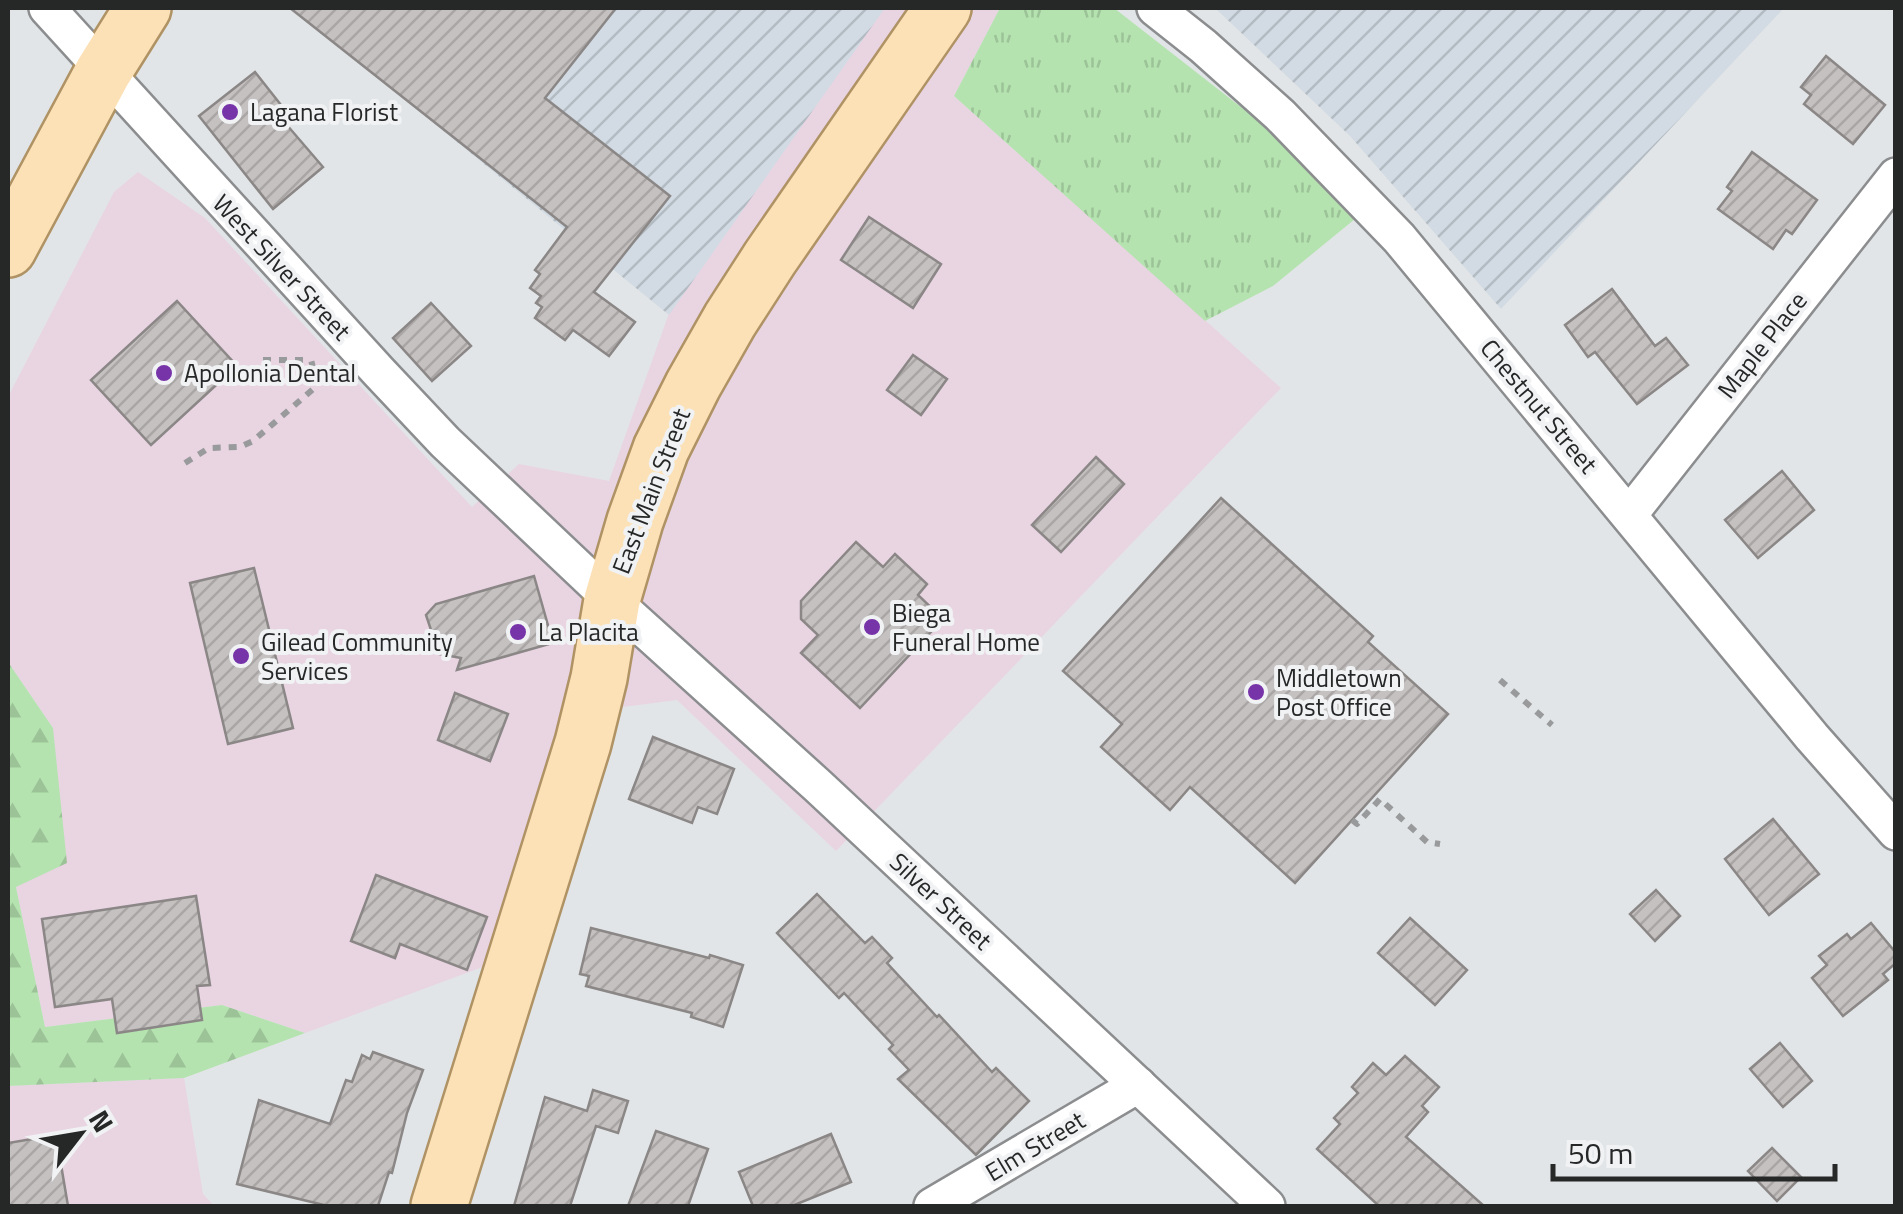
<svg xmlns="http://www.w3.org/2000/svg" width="1903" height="1214" viewBox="0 0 1903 1214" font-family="'Titillium Web',sans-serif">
	<defs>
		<pattern id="industrial-furrows" width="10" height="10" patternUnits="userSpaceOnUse" patternTransform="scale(2.5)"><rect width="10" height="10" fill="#d2dbe3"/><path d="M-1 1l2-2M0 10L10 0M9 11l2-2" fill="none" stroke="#b4bcc3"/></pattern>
		<pattern id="grass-tufts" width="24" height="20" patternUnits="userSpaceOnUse" patternTransform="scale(2.5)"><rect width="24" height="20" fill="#b5e3b0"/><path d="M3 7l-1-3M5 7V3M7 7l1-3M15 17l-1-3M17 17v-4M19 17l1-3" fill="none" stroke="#9cc397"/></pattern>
		<pattern id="forest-firs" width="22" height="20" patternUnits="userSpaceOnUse" patternTransform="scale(2.5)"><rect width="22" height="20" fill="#b5e3b0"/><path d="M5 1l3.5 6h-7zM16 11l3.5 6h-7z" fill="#9cc397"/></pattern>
		<pattern id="building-hatch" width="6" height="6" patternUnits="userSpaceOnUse" patternTransform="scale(2.5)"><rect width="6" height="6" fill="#c5c1c0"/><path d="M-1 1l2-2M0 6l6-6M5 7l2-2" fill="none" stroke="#a9a6a5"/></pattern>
	</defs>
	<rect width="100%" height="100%" fill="#e2e5e7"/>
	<g fill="#e9d4e2">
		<polygon points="884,8 1000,8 954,96 1281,388 836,851 677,700 623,707 550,942 305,1033 222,1005 45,1027 16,887 53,728 8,662 8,397 114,192 138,172 205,218 472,507 519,464 609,481 672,305"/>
		<polygon points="184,1078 203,1194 214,1206 8,1206 8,1086"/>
	</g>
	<g fill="url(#industrial-furrows)">
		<polygon points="293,8 885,8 669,315"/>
		<polygon points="1215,8 1784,8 1501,309 1350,136"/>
	</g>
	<polygon fill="url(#grass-tufts)" points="1000,8 1114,8 1246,111 1345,199 1355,219 1273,286 1205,321 954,96"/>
	<polygon fill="url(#forest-firs)" points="8,662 53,728 67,863 16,887 45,1027 222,1005 305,1033 184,1078 8,1086"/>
	<g fill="url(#building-hatch)" stroke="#8a8786" stroke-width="2.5">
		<polygon points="290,8 616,8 545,98 670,196 594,292 635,322 609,356 573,330 565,340 535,318 542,307 536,303 541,296 530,288 540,274 535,270 567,227"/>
		<polygon points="1826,56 1885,105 1853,144 1804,104 1811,95 1801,87"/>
		<polygon points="255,72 281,105 274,110 323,167 273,209 199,116"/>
		<polygon points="1752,152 1817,200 1792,234 1786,230 1773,249 1718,209 1732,191 1727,187"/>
		<polygon points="869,217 941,264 913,308 841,260"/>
		<polygon points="1612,289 1655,346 1666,338 1688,365 1637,404 1595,352 1588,357 1565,325"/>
		<polygon points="177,301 237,366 151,445 91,380"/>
		<polygon points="431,303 471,346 432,381 393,338"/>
		<polygon points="913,355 947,379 921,415 887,390"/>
		<polygon points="1096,457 1124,484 1061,552 1032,525"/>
		<polygon points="1782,471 1814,510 1758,558 1725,520"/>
		<polygon points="1221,498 1373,636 1368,642 1448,714 1295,883 1190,787 1170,810 1101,747 1122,724 1063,671"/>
		<polygon points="856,542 883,567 895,554 927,584 918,595 943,619 860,708 801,653 818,635 801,619 801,601"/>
		<polygon points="254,568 293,728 228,744 190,583"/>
		<polygon points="534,576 553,643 457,670 461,658 439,654 426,615 436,604"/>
		<polygon points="455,693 508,714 490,761 438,740"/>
		<polygon points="653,737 734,769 717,814 698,807 692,823 629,799"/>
		<polygon points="1773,819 1819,874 1769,915 1725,859"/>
		<polygon points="376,875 487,917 467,970 400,944 395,958 351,941"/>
		<polygon points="1656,890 1680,916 1655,941 1630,914"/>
		<polygon points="817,894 865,943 872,937 892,958 887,963 937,1017 939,1015 992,1072 996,1068 1029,1101 976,1155 898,1079 909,1070 889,1049 893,1045 844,993 839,998 777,933"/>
		<polygon points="196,896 210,985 197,986 202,1020 117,1033 112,999 55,1007 42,919"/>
		<polygon points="1410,918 1467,970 1435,1005 1378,953"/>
		<polygon points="1871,923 1896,953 1896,963 1883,974 1888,980 1843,1016 1812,978 1827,965 1819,956 1847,934 1851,939"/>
		<polygon points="591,928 709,958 710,955 743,965 723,1027 691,1017 692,1013 586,986 589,976 580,974"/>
		<polygon points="1780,1043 1812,1081 1783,1107 1750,1069"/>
		<polygon points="373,1052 423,1070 407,1113 392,1173 389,1172 378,1206 328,1206 237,1184 259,1100 330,1124 346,1080 352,1082 362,1055 370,1059"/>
		<polygon points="1405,1056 1439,1087 1422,1106 1428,1112 1406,1137 1484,1206 1379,1206 1317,1149 1340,1124 1334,1118 1358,1093 1352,1087 1373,1063 1386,1075"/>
		<polygon points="593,1090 628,1101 618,1133 596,1126 570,1206 514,1206 545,1097 587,1111"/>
		<polygon points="656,1131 708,1149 688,1206 628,1206"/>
		<polygon points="831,1134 851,1182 792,1206 753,1206 739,1172"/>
		<polygon points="56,1135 68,1206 8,1206 8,1143"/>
		<polygon points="1772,1148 1801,1177 1777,1201 1748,1171"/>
	</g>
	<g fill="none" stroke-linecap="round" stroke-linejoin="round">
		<defs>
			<g id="street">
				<polyline points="47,8 379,372 445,442 612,600 818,786 1267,1206"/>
				<polyline points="1155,8 1203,46 1280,115 1399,238 1812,737 1896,832"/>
				<polyline points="1629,515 1896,176"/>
				<polyline points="932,1206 1138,1085"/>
			</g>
			<g id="primary">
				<polyline points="8,249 103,72 143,8"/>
				<polyline points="439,1206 583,743 599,678 612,600 635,521 661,449 693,385 730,320 770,258 943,8"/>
			</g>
		</defs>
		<use href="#street" stroke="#8b8d8f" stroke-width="40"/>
		<use href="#primary" stroke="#b09365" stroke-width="60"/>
		<g stroke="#989a9b" stroke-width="6" stroke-dasharray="8 8" stroke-linecap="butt">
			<polyline points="263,360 311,360"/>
			<polyline points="185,463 209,448 240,447 253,441 318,385 311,360"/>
			<polyline points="1500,680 1552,725"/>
			<polyline points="1352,820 1357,824 1380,799 1427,842 1440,844"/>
		</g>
		<use href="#street" stroke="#fff" stroke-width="35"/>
		<use href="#primary" stroke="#fce1b7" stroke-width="55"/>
	</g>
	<g fill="#7634a8" stroke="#f0f2f4" stroke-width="4">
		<circle cx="230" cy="112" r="10"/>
		<circle cx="164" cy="373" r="10"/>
		<circle cx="872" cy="627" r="10"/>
		<circle cx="518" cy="632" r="10"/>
		<circle cx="241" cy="656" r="10"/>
		<circle cx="1256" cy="692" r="10"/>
	</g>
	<g text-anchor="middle" stroke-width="8" stroke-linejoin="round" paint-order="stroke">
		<g font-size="25" fill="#262727" stroke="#f0f2f4" text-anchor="start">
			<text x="250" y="121">Lagana Florist</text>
			<text x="184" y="382">Apollonia Dental</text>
			<text x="892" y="622">Biega<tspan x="892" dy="29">Funeral Home</tspan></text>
			<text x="538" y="641">La Placita</text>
			<text x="261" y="651">Gilead Community<tspan x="261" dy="29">Services</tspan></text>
			<text x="1276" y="687">Middletown<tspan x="1276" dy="29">Post Office</tspan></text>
		</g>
		<g font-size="25" fill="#262727" stroke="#f0f2f4">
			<text transform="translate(282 267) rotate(47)" y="9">West Silver Street</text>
			<text transform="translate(1762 345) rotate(-52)" y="9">Maple Place</text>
			<text transform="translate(1539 406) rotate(50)" y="9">Chestnut Street</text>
			<text transform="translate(651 491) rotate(-69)" y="9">East Main Street</text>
			<text transform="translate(941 901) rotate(43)" y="9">Silver Street</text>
			<text transform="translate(1035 1146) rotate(-31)" y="9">Elm Street</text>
		</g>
	</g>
	<rect width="1903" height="1214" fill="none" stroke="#262727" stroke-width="20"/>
	<g transform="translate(80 1134) rotate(59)" stroke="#f0f2f4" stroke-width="8" paint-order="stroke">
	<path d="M0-8L18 38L0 25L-18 38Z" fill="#262727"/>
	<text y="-15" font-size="28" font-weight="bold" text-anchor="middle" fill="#262727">N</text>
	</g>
	<path d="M1553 1164v15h282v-15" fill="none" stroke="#262727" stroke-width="5"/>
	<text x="1568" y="1164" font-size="30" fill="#262727" stroke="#f0f2f4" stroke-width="8" paint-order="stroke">50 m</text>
</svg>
